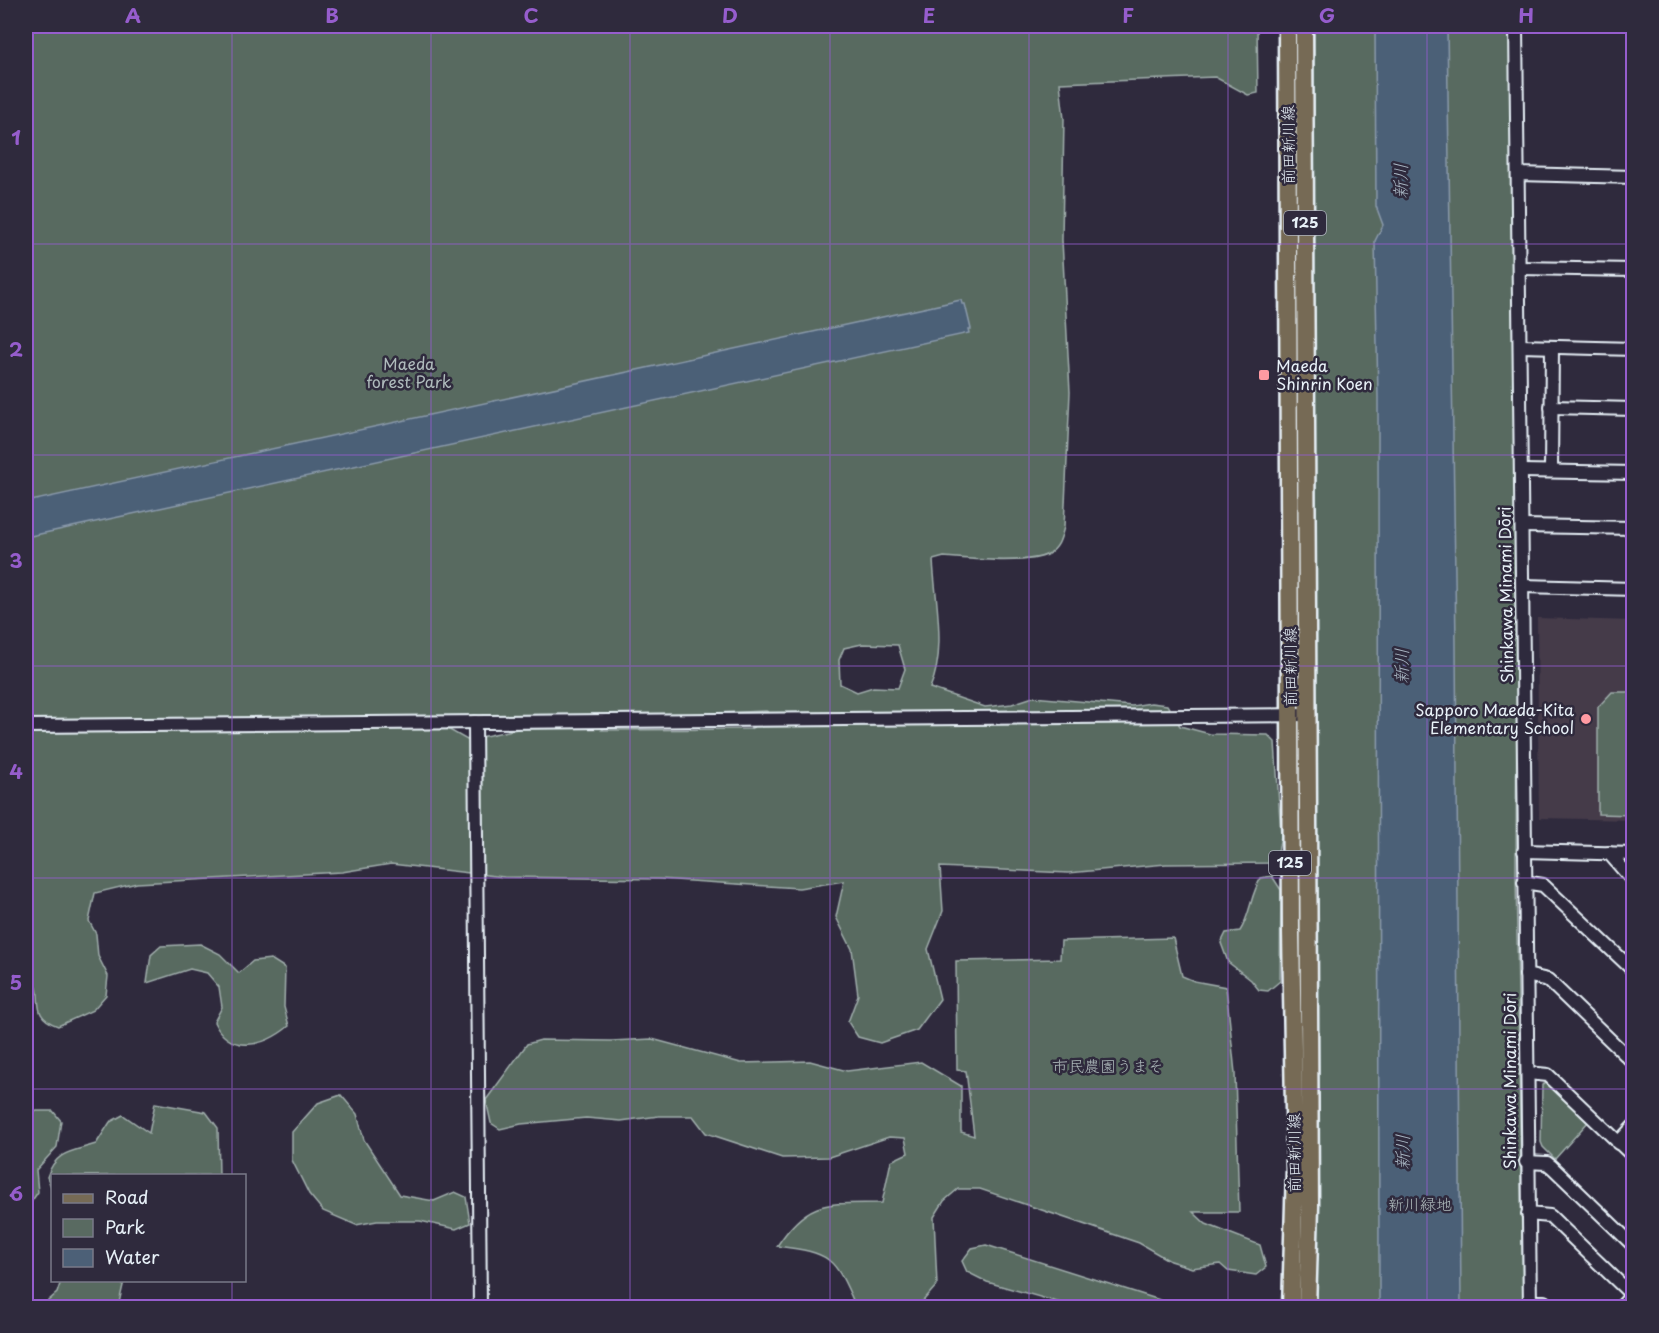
<svg xmlns="http://www.w3.org/2000/svg" width="1659" height="1333" viewBox="0 0 1659 1333" font-family="'Playpen Sans','Klee One',sans-serif">
	<rect width="100%" height="100%" fill="#2f2a3d"/>
	<filter id="ink" filterUnits="userSpaceOnUse"><feTurbulence type="fractalNoise" baseFrequency=".0167" numOctaves="2"/><feDisplacementMap in="SourceGraphic" scale="12" xChannelSelector="R" yChannelSelector="G"/><feConvolveMatrix kernelMatrix="1 2 1 2 8 2 1 2 1" color-interpolation-filters="sRGB"/></filter>
	<g filter="url(#ink)">
		<polygon fill="#453a4a" points="1537,618 1633,621 1633,820 1539,818"/>
		<g fill="#596a61" stroke="#a0aeac" stroke-width="1.5" fill-rule="evenodd">
			<path d="M 26,26 L 1257,26 L 1258,93 L 1248,95 L 1215,77 L 1060,83 L 1064,119 L 1062,240 L 1070,392 L 1064,527 C 1061,538 1059,548 1048,554 C 1029,565 967,559 944,557 L 933,560 C 935,600 947,651 930,688 L 985,707 L 1012,704 L 1033,697 L 1132,706 L 1151,703 L 1167,705 L 1180,726 L 1210,734 L 1268,735 L 1275,742 L 1281,836 L 1276,863 L 1166,864 L 1068,873 L 940,867 L 943,911 L 928,949 L 940,999 L 917,1030 L 880,1043 L 858,1037 L 848,1022 L 858,995 L 852,949 L 836,917 L 844,881 L 799,888 L 659,879 L 504,877 L 391,864 L 342,872 L 137,883 L 95,893 L 89,921 L 96,934 L 98,956 L 108,976 L 106,995 L 93,1010 L 58,1026 C 26,1015 47,995 31,975 L 26,974 ZM 862,644 L 898,645 L 905,669 L 898,688 L 873,687 L 857,692 L 840,684 L 839,660 L 844,648 ZM 766,711 L 776,716 L 750,729 L 602,730 L 617,717 ZM 515,720 L 522,728 L 467,740 L 448,729 L 430,727 Z"/>
			<polygon points="1314,26 1510,26 1517,675 1516,873 1523,1307 1317,1307"/>
			<polygon points="1612,692 1633,692 1633,815 1598,814 1598,707"/>
			<path d="M 1272,876 L 1281,890 L 1280,981 L 1268,991 L 1259,990 L 1251,980 L 1228,962 L 1221,943 L 1226,933 L 1240,931 C 1251,914 1250,895 1261,878 Z"/>
			<path d="M 1173,938 L 1182,976 L 1194,981 L 1226,987 L 1235,1073 L 1239,1212 L 1193,1212 L 1206,1224 L 1260,1245 L 1266,1267 L 1256,1275 L 1228,1271 L 1220,1264 L 1192,1268 L 1170,1261 L 1139,1243 L 980,1189 L 958,1189 L 944,1201 L 934,1217 L 937,1285 L 923,1301 L 912,1307 L 856,1307 C 834,1256 831,1253 777,1246 C 809,1197 830,1204 882,1203 L 891,1161 L 908,1153 L 905,1138 L 889,1137 L 829,1157 L 782,1158 L 706,1133 L 693,1116 L 659,1116 L 621,1121 L 586,1118 L 521,1124 L 500,1129 L 491,1123 L 486,1100 L 527,1044 L 541,1040 L 611,1041 L 652,1039 L 741,1063 L 810,1061 L 847,1071 L 921,1062 L 961,1086 L 961,1132 L 974,1136 L 966,1071 L 957,1070 L 956,961 L 1060,959 L 1061,941 Z"/>
			<path d="M 200,944 L 220,954 L 239,973 L 253,961 L 271,959 L 285,968 L 284,1007 L 289,1026 C 265,1046 230,1056 214,1022 L 222,1007 L 219,987 L 207,973 L 190,969 L 147,983 L 151,955 L 161,946 Z"/>
			<polygon points="1547,1083 1588,1122 1555,1159 1543,1147 1541,1142 1542,1085"/>
			<polygon points="341,1095 357,1114 364,1140 400,1195 434,1201 455,1192 466,1197 470,1223 456,1229 420,1221 377,1221 356,1225 323,1211 309,1194 292,1160 292,1132 318,1103"/>
			<path d="M 155,1103 L 206,1112 L 218,1128 L 219,1175 L 52,1176 L 52,1189 L 47,1177 C 56,1150 72,1152 96,1144 L 110,1122 L 123,1115 L 149,1133 Z"/>
			<polygon points="36,1111 53,1111 61,1121 57,1147 36,1170 38,1192 27,1208 26,1115"/>
			<polygon points="986,1245 1182,1307 1075,1307 987,1282 967,1272 962,1261 972,1248"/>
			<polygon points="61,1281 61,1280 124,1281 118,1307 41,1307 57,1293"/>
		</g>
		<g fill="#4c6077" stroke="#8a9aab" stroke-width="1.5">
			<polygon points="1375,26 1447,26 1456,643 1461,1307 1379,1307 1378,397 1375,241 1383,225 1376,206"/>
			<polygon points="961,300 962,304 965,304 971,329 968,329 969,333 26,537 26,502"/>
		</g>
		<g fill="none" stroke-linecap="round" stroke-linejoin="round">
			<defs>
				<g id="minor">
					<polyline points="1516,26 1530,1308"/>
					<polyline points="1518,174 1634,177"/>
					<polyline points="1519,268 1634,270"/>
					<polyline points="1520,346 1634,349"/>
					<polyline points="1551,407 1634,409"/>
					<polyline points="1522,471 1634,473"/>
					<polyline points="1551,471 1552,347"/>
					<polyline points="1522,526 1634,528"/>
					<polyline points="1523,586 1634,589"/>
					<polyline points="475,722 480,1308"/>
					<polyline points="26,726 1307,715"/>
					<polyline points="1524,851 1634,854"/>
					<polyline points="1609,853 1634,882"/>
					<polyline points="1524,882 1543,885 1634,971"/>
					<polyline points="1526,975 1548,980 1634,1063"/>
					<polyline points="1528,1073 1548,1075 1634,1157"/>
					<polyline points="1618,1143 1634,1126"/>
					<polyline points="1526,1162 1547,1163 1552,1167 1634,1246"/>
					<polyline points="1528,1214 1550,1216 1634,1297"/>
					<polyline points="1530,1302 1544,1302 1555,1308"/>
					<polyline points="1620,1308 1634,1293"/>
				</g>
				<g id="major">
					<polyline points="1287,26 1291,931 1295,1169 1291,1308"/>
					<polyline points="1304,26 1310,1206 1307,1308"/>
				</g>
			</defs>
			<use href="#minor" stroke="#e8f1f8" stroke-width="16"/>
			<use href="#major" stroke="#e8f1f8" stroke-width="21"/>
			<use href="#minor" stroke="#2f2a3d" stroke-width="12"/>
			<use href="#major" stroke="#766a55" stroke-width="16"/>
		</g>
	</g>
	<path fill="none" stroke="#965dcd" stroke-width="1.5" stroke-opacity="0.55" d="M 232,26 L 232,1176M 431,26 L 431,1308M 630,26 L 630,1308M 830,26 L 830,1308M 1029,26 L 1029,1308M 1228,26 L 1228,1308M 1427,26 L 1427,1308M 26,244 L 1634,244M 26,455 L 1634,455M 26,666 L 1634,666M 26,878 L 1634,878M 26,1089 L 1634,1089M 232,1280 L 232,1308"/>
	<g fill="#ff9aa2" stroke="#2f2a3d" stroke-width="2">
		<rect x="1258" y="369" width="12" height="12" rx="3"/>
		<circle cx="1586" cy="719" r="6"/>
	</g>
	<g text-anchor="middle" stroke-width="5" stroke-linejoin="round" paint-order="stroke">
		<g fill="#2f2a3d" stroke="#b0b5c0" stroke-width="1.5">
			<rect x="1284" y="211" width="42" height="24" rx="4.5"/>
			<rect x="1269" y="851" width="42" height="24" rx="4.5"/>
		</g>
		<g font-size="15" font-weight="bold" fill="#e8f1f8">
			<text x="1305" y="228">125</text>
			<text x="1290" y="868">125</text>
		</g>
		<g font-size="16" fill="#e8f1f8" stroke="#2f2a3d">
			<text transform="translate(1288 145) rotate(-90)" y="6">前田新川線</text>
			<text transform="translate(1506 595) rotate(-91)" y="6">Shinkawa Minami Dōri</text>
			<text transform="translate(1290 667) rotate(-90)" y="6">前田新川線</text>
			<text transform="translate(1510 1081) rotate(-90)" y="6">Shinkawa Minami Dōri</text>
			<text transform="translate(1294 1153) rotate(-90)" y="6">前田新川線</text>
		</g>
		<g font-size="16" fill="#afbbbc" stroke="#2f2a3d">
			<text x="409" y="370">Maeda<tspan x="409" dy="18">forest Park</tspan></text>
			<text x="1108" y="1072">市民農園うまそ</text>
			<text x="1420" y="1210">新川緑地</text>
		</g>
		<g font-size="16" fill="#e8f1f8" stroke="#2f2a3d" text-anchor="start">
			<text x="1276" y="372">Maeda<tspan x="1276" dy="18">Shinrin Koen</tspan></text>
			<text x="1574" y="716" text-anchor="end">Sapporo Maeda-Kita<tspan x="1574" dy="18">Elementary School</tspan></text>
		</g>
		<g font-size="18" font-style="italic" fill="#aab7c4" stroke="#2f2a3d">
			<text transform="translate(1401 181) rotate(-90)" y="6">新川</text>
			<text transform="translate(1402 666) rotate(-90)" y="6">新川</text>
			<text transform="translate(1403 1152) rotate(-90)" y="6">新川</text>
		</g>
	</g>
	<rect width="1659" height="1333" fill="none" stroke="#2f2a3d" stroke-width="66"/>
	<rect x="51" y="1174" width="195" height="108" fill="#2f2a3d" stroke="#797a88" stroke-width="1.5"/>
	<rect x="63" y="1194" width="30" height="9" fill="#766a55" stroke="#797a88" stroke-width="1.5"/>
	<text x="105" y="1204" font-size="18" fill="#e8f1f8">Road</text>
	<rect x="63" y="1219" width="30" height="18" fill="#596a61" stroke="#797a88" stroke-width="1.5"/>
	<text x="105" y="1234" font-size="18" fill="#e8f1f8">Park</text>
	<rect x="63" y="1249" width="30" height="18" fill="#4c6077" stroke="#797a88" stroke-width="1.5"/>
	<text x="105" y="1264" font-size="18" fill="#e8f1f8">Water</text>
	<rect x="33" y="33" width="1593" height="1267" fill="none" stroke="#965dcd" stroke-width="2"/>
	<g font-size="20" text-anchor="middle" font-weight="bold" fill="#965dcd">
		<text x="133" y="23">A</text>
		<text x="332" y="23">B</text>
		<text x="531" y="23">C</text>
		<text x="730" y="23">D</text>
		<text x="929" y="23">E</text>
		<text x="1128" y="23">F</text>
		<text x="1327" y="23">G</text>
		<text x="1526" y="23">H</text>
		<text x="16" y="145">1</text>
		<text x="16" y="357">2</text>
		<text x="16" y="568">3</text>
		<text x="16" y="779">4</text>
		<text x="16" y="990">5</text>
		<text x="16" y="1201">6</text>
	</g>
</svg>
